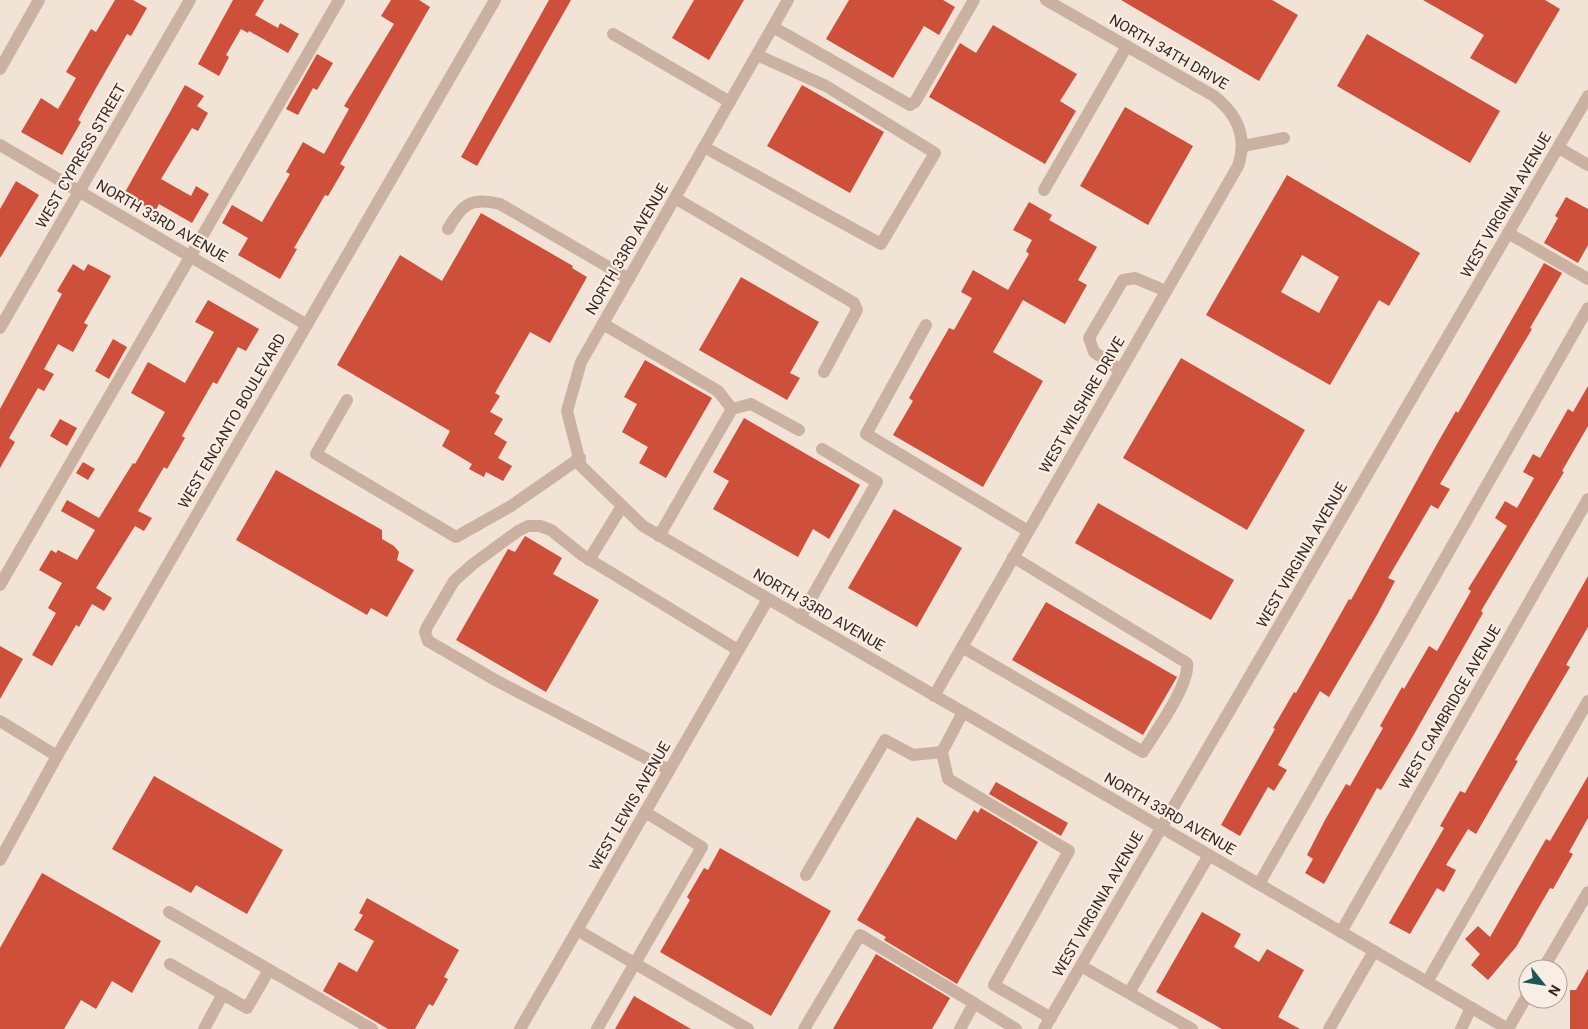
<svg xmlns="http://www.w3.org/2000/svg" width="1588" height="1029" viewBox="0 0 1588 1029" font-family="Roboto,sans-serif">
	<rect width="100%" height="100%" fill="#f2e3d7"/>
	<g fill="#ce4f3a" fill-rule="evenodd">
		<polygon points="115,0 133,0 147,8 131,36 127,34 96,88 78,120 81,122 62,155 21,132 41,98 58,109 76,78 66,72 91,29 96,32"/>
		<polygon points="233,0 264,0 255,15 278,28 280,23 299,34 288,53 249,31 248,33 241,29 226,55 229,57 219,76 198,64"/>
		<polygon points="391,0 419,0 430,7 340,164 345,167 328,196 325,195 294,248 297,249 280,279 238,255 248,238 222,223 232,205 262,222 290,174 286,172 303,142 324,154 349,109 344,106 394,24 381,16"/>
		<polygon points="549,0 571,0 477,166 461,157"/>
		<polygon points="694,0 744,0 709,60 672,38"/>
		<polygon points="849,0 943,0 955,7 939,35 924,26 893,78 826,39"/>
		<polygon points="1121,0 1272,0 1298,15 1259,81"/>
		<polygon points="1423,0 1545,0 1560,9 1516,84 1470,58 1484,35"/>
		<polygon points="993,25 1077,74 1060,101 1076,111 1045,164 929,97 960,43 976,53"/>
		<polygon points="1367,34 1500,111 1470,163 1337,86"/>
		<polygon points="317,54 333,63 317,90 313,88 298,115 286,109"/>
		<polygon points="185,85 204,96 197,106 208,113 198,131 192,128 161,179 191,196 196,186 209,194 192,223 159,204 155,212 124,194"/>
		<polygon points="802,85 884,132 850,193 767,146"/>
		<polygon points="1125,107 1193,146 1148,225 1080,186"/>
		<path d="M 1287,175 L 1420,253 L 1389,306 L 1379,300 L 1330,385 L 1206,315 ZM 1302,255 L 1339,277 L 1319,313 L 1281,292 Z"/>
		<polygon points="16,181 39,195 0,258 0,209"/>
		<polygon points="1566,197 1588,209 1588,245 1578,263 1544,243 1558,218 1555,216"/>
		<polygon points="1029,202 1052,215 1049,220 1097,247 1078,280 1087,285 1065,324 1023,300 993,352 1043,381 983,487 893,435 913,401 909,398 949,328 954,330 972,298 961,292 973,270 1008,290 1029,254 1026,251 1032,240 1013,230"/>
		<polygon points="481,213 573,266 572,268 587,277 550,343 530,332 495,393 500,396 490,412 503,419 494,434 507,442 498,458 512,466 503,481 486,472 484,477 469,469 472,464 442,446 450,431 337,365 400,255 442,281"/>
		<polygon points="1544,263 1562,273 1530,328 1532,329 1440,484 1450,489 1438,509 1431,505 1388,578 1395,581 1377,615 1329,697 1320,691 1278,765 1287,770 1274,791 1268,787 1240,836 1221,825 1275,729 1273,728 1294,692 1296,693 1349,599 1351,600 1437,444 1456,411 1458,413"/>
		<polygon points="73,264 84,271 88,264 111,276 84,323 88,325 73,352 58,344 44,369 54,374 44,391 38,388 9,438 15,442 0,468 0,409 62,294 57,291"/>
		<polygon points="741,277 819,322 790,373 800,378 787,400 699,350"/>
		<polygon points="208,300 259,329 246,351 238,347 217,384 213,382 182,436 185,438 167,469 164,467 138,511 152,518 144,531 135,526 96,588 112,598 104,611 92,604 79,627 76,625 52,666 32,655 56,613 48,608 62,583 39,570 51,550 56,553 58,550 77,560 95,530 61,511 67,500 99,518 133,463 135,464 165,412 131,393 148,362 185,383 214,332 195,322"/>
		<polygon points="113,339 127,347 109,379 95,371"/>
		<polygon points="1181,358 1305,430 1247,530 1123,458"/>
		<polygon points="645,360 712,398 666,478 639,463 648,447 622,432 637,404 624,397"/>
		<polygon points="1588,386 1588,426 1562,471 1564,472 1481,611 1483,613 1409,743 1381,790 1377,788 1324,884 1305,873 1313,859 1307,855 1325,820 1346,784 1350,786 1383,728 1380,726 1402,687 1404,689 1429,646 1437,651 1471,591 1468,589 1507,526 1495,518 1505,501 1517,508 1534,478 1523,472 1533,454 1540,458 1568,409 1573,412"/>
		<polygon points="744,418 860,485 829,539 813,529 798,557 713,509 729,481 713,472"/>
		<polygon points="60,419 77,428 67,446 50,436"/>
		<polygon points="83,462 95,469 88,480 76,473"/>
		<polygon points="276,470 382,530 382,539 394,546 399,552 397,560 414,570 387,617 371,608 367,615 236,540"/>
		<polygon points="1098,503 1234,580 1211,620 1075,543"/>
		<polygon points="894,509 962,548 917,627 848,588"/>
		<polygon points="525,536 562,558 553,574 599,600 546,692 456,640 508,549 515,552"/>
		<polygon points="1588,576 1588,627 1566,665 1570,667 1515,760 1518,761 1476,834 1468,829 1446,865 1456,870 1444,892 1437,888 1410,934 1389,923 1444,828 1440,826 1460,791 1465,793"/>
		<polygon points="1046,602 1177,677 1143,735 1012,660"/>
		<polygon points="0,646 23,659 0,699"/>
		<polygon points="154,776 283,850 247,914 196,885 191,893 112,849"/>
		<polygon points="1588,776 1588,818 1569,852 1573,854 1553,889 1550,888 1516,947 1488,980 1471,965 1480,954 1465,939 1478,926 1490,937 1546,839 1550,841"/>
		<polygon points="996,782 1068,823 1061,836 989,794"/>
		<polygon points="981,808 1038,842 957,984 884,940 886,937 857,920 917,817 956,840 974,810 978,813"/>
		<polygon points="720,848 831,911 771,1016 660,952 690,900 687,897 704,868 708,870"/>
		<polygon points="42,873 161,941 132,993 112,981 96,1009 81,1000 64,1029 0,1029 0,948"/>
		<polygon points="367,898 459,950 444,977 448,979 433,1006 429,1004 415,1029 388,1029 323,991 339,962 357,972 374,941 354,930 363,915 359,913"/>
		<polygon points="1202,912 1241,934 1234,947 1259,962 1267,949 1304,970 1278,1017 1300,1029 1222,1029 1156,992"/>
		<polygon points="876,954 950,998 932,1029 833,1029"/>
		<polygon points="1588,969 1588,1029 1570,1029 1570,990 1576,990"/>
		<polygon points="634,996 691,1029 615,1029"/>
	</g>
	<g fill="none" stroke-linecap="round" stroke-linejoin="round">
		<g stroke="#cbb1a2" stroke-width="12">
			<polyline points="788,0 581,362 567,411 581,466 643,526 1508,1029"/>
			<polyline points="773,27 910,105 915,102 974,0"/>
			<polyline points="613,34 730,102"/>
			<polyline points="0,69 39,0"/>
			<polyline points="0,145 307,325"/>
			<polyline points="1243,146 1284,138"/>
			<polyline points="704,147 881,244 935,153 826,86 757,55"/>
			<polyline points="1559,148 1588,165"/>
			<polyline points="1044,190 1127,46"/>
			<polyline points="675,198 854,303 857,310 824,372"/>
			<path d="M 448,229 C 462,204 471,197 500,204 L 629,279"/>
			<polyline points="1508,233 1588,279"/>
			<polyline points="603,324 718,391 732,409 751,404 799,430"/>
			<polyline points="926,325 866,434 1028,531"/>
			<polyline points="0,328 190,0"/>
			<polyline points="1120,370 1094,352 1089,338 1123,280 1135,278 1166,291"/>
			<polyline points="347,400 316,454 456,537 511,506 580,458"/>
			<polyline points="659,536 732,409"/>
			<polyline points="589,560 622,506"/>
			<polyline points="0,585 339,0"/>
			<polyline points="800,618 877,482 822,449"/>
			<path d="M 962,647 L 1143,752 C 1155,732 1190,685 1187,663 L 1013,557"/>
			<path d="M 934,696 L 1238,166 C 1248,137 1237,114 1214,96 L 1046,0"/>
			<polyline points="963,712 942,752 948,779 1069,851 994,985 1051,1018"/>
			<polyline points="0,721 57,756"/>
			<polyline points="669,770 497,681 428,641 425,632 427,627 454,581 473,564 518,531 528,526 540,526 551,530 582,555 738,650"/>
			<polyline points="0,860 57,756 495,0"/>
			<polyline points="806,875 885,740 913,755 942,752"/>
			<polyline points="1259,884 1588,308"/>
			<polyline points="169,912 372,1029"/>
			<polyline points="577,930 748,1029"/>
			<polyline points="1341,932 1588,499"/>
			<polyline points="170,964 247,1008 269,970"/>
			<polyline points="1081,966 1192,1029"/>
			<polyline points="1543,969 1588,892"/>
			<polyline points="1427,982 1588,701"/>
			<polyline points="1129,993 1209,855"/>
			<polyline points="204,1029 223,994"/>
			<polyline points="520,1029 768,599"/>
			<polyline points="597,1029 702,847 645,812"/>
			<polyline points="804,1029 860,935 974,1003"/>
			<polyline points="960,1029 974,1003 1016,1029"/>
			<polyline points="1044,1029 1588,96"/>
			<polyline points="1329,1029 1374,951"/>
			<polyline points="1461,1029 1471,1008"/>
			<polyline points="1508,1029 1528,994"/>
		</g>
	</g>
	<g text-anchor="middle" stroke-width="4.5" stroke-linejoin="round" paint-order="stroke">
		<g font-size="15" fill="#352925" stroke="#faede3">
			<text transform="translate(1169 52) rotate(30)" y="5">NORTH 34TH DRIVE</text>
			<text transform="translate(81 156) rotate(-60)" y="5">WEST CYPRESS STREET</text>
			<text transform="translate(1506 205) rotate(-60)" y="5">WEST VIRGINIA AVENUE</text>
			<text transform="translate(162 221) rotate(30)" y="5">NORTH 33RD AVENUE</text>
			<text transform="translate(627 249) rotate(-60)" y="5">NORTH 33RD AVENUE</text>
			<text transform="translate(1082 405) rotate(-60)" y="5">WEST WILSHIRE DRIVE</text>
			<text transform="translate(232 421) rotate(-60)" y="5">WEST ENCANTO BOULEVARD</text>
			<text transform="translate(1302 555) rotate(-60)" y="5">WEST VIRGINIA AVENUE</text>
			<text transform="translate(819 610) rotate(30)" y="5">NORTH 33RD AVENUE</text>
			<text transform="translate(1450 707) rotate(-60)" y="5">WEST CAMBRIDGE AVENUE</text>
			<text transform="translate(630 806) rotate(-60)" y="5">WEST LEWIS AVENUE</text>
			<text transform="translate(1170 814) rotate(30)" y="5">NORTH 33RD AVENUE</text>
			<text transform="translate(1098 904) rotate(-60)" y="5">WEST VIRGINIA AVENUE</text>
		</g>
	</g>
	<g transform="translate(1543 984) rotate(120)"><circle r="24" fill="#faede3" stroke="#ab9f97"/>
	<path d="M0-4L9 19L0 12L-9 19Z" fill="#185957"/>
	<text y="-8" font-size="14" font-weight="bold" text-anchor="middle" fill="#352925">N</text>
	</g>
</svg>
